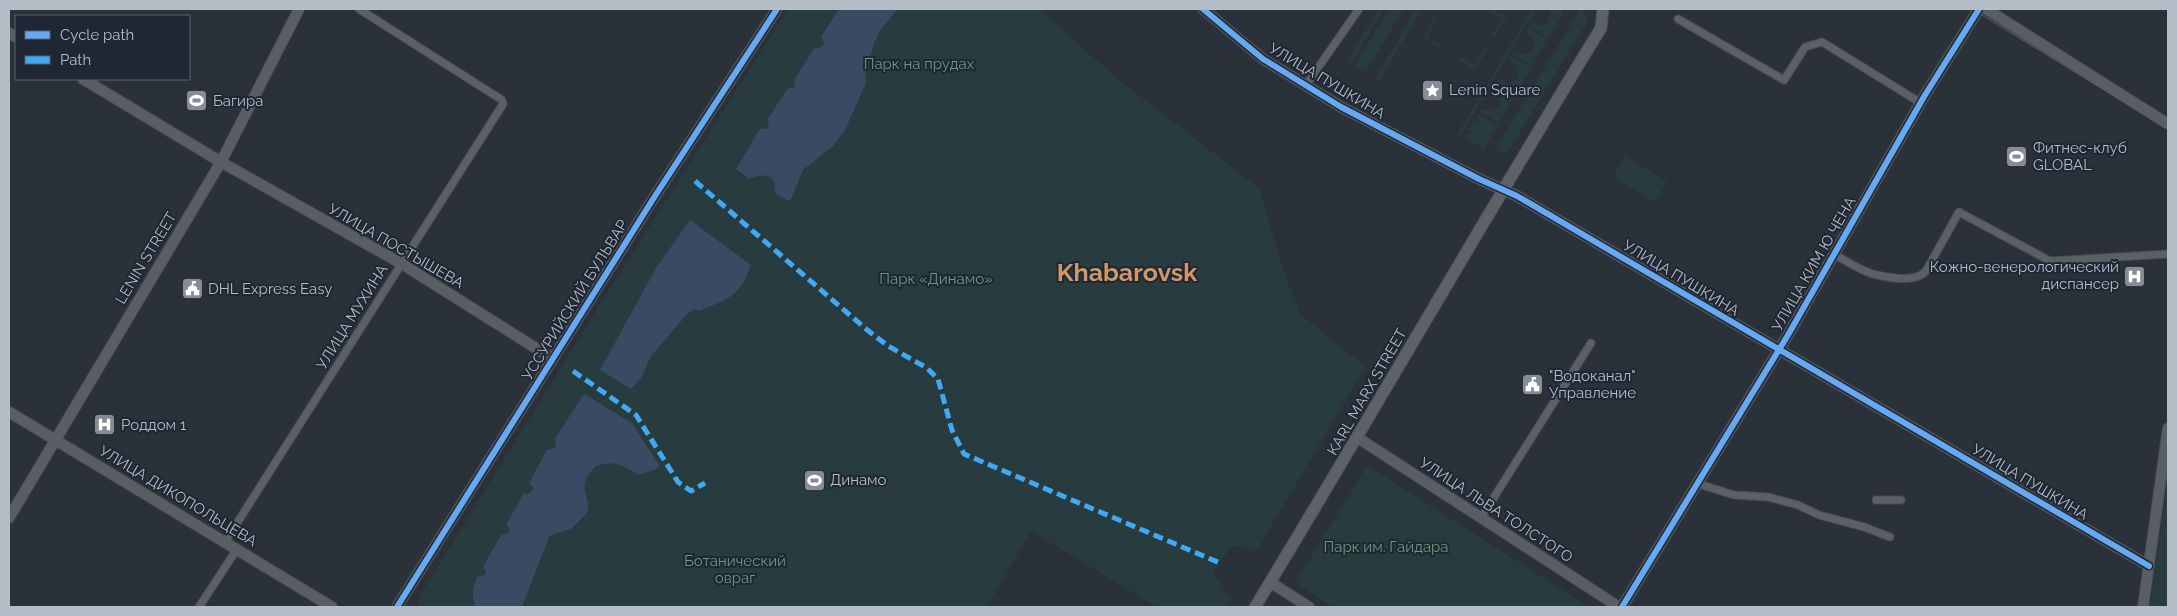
<svg xmlns="http://www.w3.org/2000/svg" width="2177" height="616" viewBox="0 0 2177 616" font-family="Raleway,sans-serif">
	<rect width="100%" height="100%" fill="#2b3138"/>
	<g fill="#283b3e">
		<polygon points="788,9 1040,9 1114,76 1259,188 1285,275 1301,314 1330,339 1366,366 1257,550 1232,546 1213,574 1232,598 1225,607 1157,607 1031,531 987,607 418,607 419,597 599,306"/>
		<polygon points="1379,9 1384,9 1351,64 1347,62"/>
		<polygon points="1389,9 1404,9 1365,73 1354,67"/>
		<polygon points="1416,9 1422,9 1379,82 1375,79"/>
		<polygon points="1486,9 1493,9 1507,17 1494,38 1491,36 1502,18"/>
		<polygon points="1532,9 1536,9 1461,135 1458,133"/>
		<polygon points="1548,9 1560,9 1564,11 1549,38 1528,26 1531,22 1541,26 1548,22 1551,14"/>
		<polygon points="1580,9 1583,9 1588,20 1506,155 1496,148"/>
		<polygon points="1435,18 1437,19 1427,37 1441,45 1440,48 1423,38"/>
		<path d="M 1528,28 L 1548,39 L 1532,66 L 1512,54 L 1514,52 L 1524,55 L 1532,51 C 1537,43 1532,38 1526,32 Z"/>
		<polygon points="1485,47 1488,49 1475,70 1459,60 1461,57 1474,65"/>
		<polygon points="1511,56 1531,68 1515,95 1495,84 1498,80 1509,83 1518,77 1518,68 1509,60"/>
		<polygon points="1495,85 1514,96 1499,123 1479,111 1480,109 1492,111 1500,106 1501,95 1492,89"/>
		<polygon points="1478,114 1498,125 1484,149 1464,137 1466,133 1470,135 1471,132 1468,130 1473,121 1477,123 1480,119 1476,117"/>
		<polygon points="1625,156 1667,181 1655,202 1613,177"/>
		<polygon points="1367,466 1379,473 1589,607 1333,607 1295,583"/>
		<polygon points="2168,471 2168,607 2150,607"/>
	</g>
	<g fill="#3a4a63">
		<path d="M 839,9 L 898,9 L 881,29 L 875,41 L 866,72 L 865,85 L 845,130 L 832,147 L 803,170 L 790,201 L 775,194 C 778,175 763,172 749,179 L 736,169 L 760,129 L 766,129 L 769,126 L 767,120 L 788,88 L 795,87 L 794,80 L 815,47 L 819,48 L 823,46 L 824,42 L 821,37 Z"/>
		<path d="M 690,220 L 751,265 C 740,297 728,299 699,311 L 694,309 L 688,313 L 651,356 L 641,378 L 631,389 L 600,370 L 656,268 Z"/>
		<path d="M 584,394 L 632,423 L 659,465 L 659,468 L 640,475 C 625,467 611,458 595,467 C 573,490 593,496 587,513 L 571,529 L 554,534 L 549,537 L 522,607 L 475,607 C 472,596 472,588 477,577 L 485,575 L 486,571 L 483,567 L 501,535 L 509,533 L 509,529 L 506,525 L 524,493 L 528,494 L 532,491 L 533,487 L 529,483 L 547,450 L 555,448 L 556,445 L 554,440 Z"/>
	</g>
	<g fill="none" stroke-linecap="round" stroke-linejoin="round">
		<defs>
			<g id="street">
				<polyline points="1678,19 1784,80 1805,47 1822,42 1921,103"/>
				<polyline points="1306,85 1359,9"/>
				<path d="M 1834,254 C 1846,261 1860,270 1873,274 C 1887,277 1915,284 1926,271 L 1959,212 L 2050,261 L 2168,254"/>
				<polyline points="1699,484 1734,495 1768,497 1798,505 1819,515 1864,527 1890,537"/>
				<polyline points="1876,500 1901,500"/>
				<polyline points="1481,518 1591,343"/>
				<polyline points="225,542 503,104 502,100 359,9"/>
				<polyline points="199,607 237,549"/>
			</g>
			<g id="secondary">
				<polyline points="1203,9 1263,59 1341,107 1479,179 1517,196 2149,566"/>
				<polyline points="1986,9 2168,124"/>
				<polyline points="9,33 16,37"/>
				<polyline points="83,79 221,162 402,264 553,359"/>
				<polyline points="9,412 332,607"/>
				<polyline points="1358,438 1619,607"/>
				<polyline points="9,518 221,162 299,9"/>
				<polyline points="1270,582 1309,607"/>
				<polyline points="397,607 655,196 777,9"/>
				<polyline points="1622,607 1788,335 1925,95 1979,9"/>
				<polyline points="2143,607 2168,428"/>
			</g>
			<path id="primary" d="M 1255,607 C 1372,415 1483,220 1601,28 L 1603,9"/>
		</defs>
		<use href="#street" stroke="#494d53" stroke-width="9"/>
		<use href="#secondary" stroke="#494d53" stroke-width="12"/>
		<use href="#primary" stroke="#494d55" stroke-width="13"/>
		<use href="#street" stroke="#5b5f66" stroke-width="7"/>
		<use href="#secondary" stroke="#595e65" stroke-width="10"/>
		<use href="#primary" stroke="#5d6168" stroke-width="11"/>
		<polyline stroke="#595e64" stroke-width="1" points="1972,9 2168,129"/>
		<g stroke="#3fa9f5" stroke-width="5" stroke-dasharray="10 5" stroke-linecap="butt">
			<polyline points="695,181 866,329 888,346 927,368 938,379 952,430 964,454 1220,563"/>
			<polyline points="573,371 636,415 678,482 691,491 705,483"/>
		</g>
		<defs>
			<g id="cycleway">
				<polyline points="1203,9 1263,59 1341,107 1479,179 1517,196 2149,566"/>
				<polyline points="397,607 655,196 777,9"/>
				<polyline points="1622,607 1788,335 1925,95 1979,9"/>
			</g>
		</defs>
		<use href="#cycleway" stroke="#1e2733" stroke-width="9"/>
		<use href="#cycleway" stroke="#66a8f1" stroke-width="6"/>
	</g>
	<defs>
		<symbol id="sight-square" viewBox="-11 -11 22 22"><rect x="-9" y="-9" width="18" height="18" rx="4" fill="#858c96" stroke="#1e2733"/><path d="M0-6L1.8-2.2L6-1.7L2.9 1.2L3.7 5.4L0 3.3L-3.7 5.4L-2.9 1.2L-6-1.7L-1.8-2.2Z" fill="#fff"/></symbol>
		<symbol id="stadium-square" viewBox="-11 -11 22 22"><rect x="-9" y="-9" width="18" height="18" rx="4" fill="#858c96" stroke="#1e2733"/><path d="M0-5a6.5 5 0 1 0 0 10a6.5 5 0 1 0 0-10ZM-3.5-1.8h7v3.6h-7Z" fill="#fff"/></symbol>
		<symbol id="hospital-square" viewBox="-11 -11 22 22"><rect x="-9" y="-9" width="18" height="18" rx="4" fill="#858c96" stroke="#1e2733"/><path d="M-5-5h3v3.5h4V-5h3V5h-3V1.5h-4V5h-3Z" fill="#fff"/></symbol>
		<symbol id="civic-square" viewBox="-11 -11 22 22"><rect x="-9" y="-9" width="18" height="18" rx="4" fill="#858c96" stroke="#1e2733"/><path d="M-.6-6.5H3V-4.5H.6V-3L4-1V1h2V6H-6V1h2V-1L-.6-3ZM-1.2 2.5V6h2.4V2.5Z" fill="#fff"/></symbol>
	</defs>
	<g fill-rule="evenodd">
		<use href="#sight-square" x="1420" y="78" width="25" height="25"/>
		<use href="#stadium-square" x="184" y="88" width="25" height="25"/>
		<use href="#stadium-square" x="2004" y="144" width="25" height="25"/>
		<use href="#hospital-square" x="2122" y="264" width="25" height="25"/>
		<use href="#civic-square" x="180" y="276" width="25" height="25"/>
		<use href="#civic-square" x="1520" y="372" width="25" height="25"/>
		<use href="#hospital-square" x="92" y="412" width="25" height="25"/>
		<use href="#stadium-square" x="802" y="468" width="25" height="25"/>
	</g>
	<g text-anchor="middle" stroke-width="4" stroke-linejoin="round" paint-order="stroke">
		<g font-size="15" fill="#6d9978" stroke="#1e2733">
			<text x="919" y="69">Парк на прудах</text>
			<text x="936" y="284">Парк «Динамо»</text>
			<text x="1386" y="552">Парк им. Гайдара</text>
			<text x="735" y="566">Ботанический<tspan x="735" dy="17">овраг</tspan></text>
		</g>
		<g font-size="15" fill="#b5bdc9" stroke="#1e2733">
			<text transform="translate(1327 81) rotate(31)" y="5">УЛИЦА ПУШКИНА</text>
			<text transform="translate(396 246) rotate(30)" y="5">УЛИЦА ПОСТЫШЕВА</text>
			<text transform="translate(146 258) rotate(-59)" y="5">LENIN STREET</text>
			<text transform="translate(1814 264) rotate(-60)" y="5">УЛИЦА КИМ Ю ЧЕНА</text>
			<text transform="translate(1681 278) rotate(31)" y="5">УЛИЦА ПУШКИНА</text>
			<text transform="translate(575 300) rotate(-58)" y="5">УССУРИЙСКИЙ БУЛЬВАР</text>
			<text transform="translate(352 317) rotate(-58)" y="5">УЛИЦА МУХИНА</text>
			<text transform="translate(1367 392) rotate(-60)" y="5">KARL MARX STREET</text>
			<text transform="translate(2030 482) rotate(31)" y="5">УЛИЦА ПУШКИНА</text>
			<text transform="translate(178 496) rotate(31)" y="5">УЛИЦА ДИКОПОЛЬЦЕВА</text>
			<text transform="translate(1496 510) rotate(33)" y="5">УЛИЦА ЛЬВА ТОЛСТОГО</text>
		</g>
		<g font-size="15" fill="#b5bdc9" stroke="#1e2733" text-anchor="start">
			<text x="1449" y="95">Lenin Square</text>
			<text x="213" y="106">Багира</text>
			<text x="2033" y="153">Фитнес-клуб<tspan x="2033" dy="17">GLOBAL</tspan></text>
			<text x="2119" y="272" text-anchor="end">Кожно-венерологический<tspan x="2119" dy="17">диспансер</tspan></text>
			<text x="208" y="294">DHL Express Easy</text>
			<text x="1549" y="381">"Водоканал"<tspan x="1549" dy="17">Управление</tspan></text>
			<text x="121" y="430">Роддом 1</text>
			<text x="830" y="485">Динамо</text>
		</g>
		<g font-size="25" font-weight="bold" fill="#d29667" stroke="#1e2733">
			<text x="1127" y="281">Khabarovsk</text>
		</g>
	</g>
	<rect width="2177" height="616" fill="none" stroke="#b5bdc9" stroke-width="20"/>
	<rect x="15" y="15" width="175" height="65" fill="#1e2733" stroke="#5a636f"/>
	<rect x="25" y="31" width="25" height="8" fill="#66a8f1" stroke="#5a636f"/>
	<text x="60" y="40" font-size="15" fill="#b5bdc9">Cycle path</text>
	<rect x="25" y="56" width="25" height="8" fill="#3fa9f5" stroke="#5a636f"/>
	<text x="60" y="65" font-size="15" fill="#b5bdc9">Path</text>
</svg>
